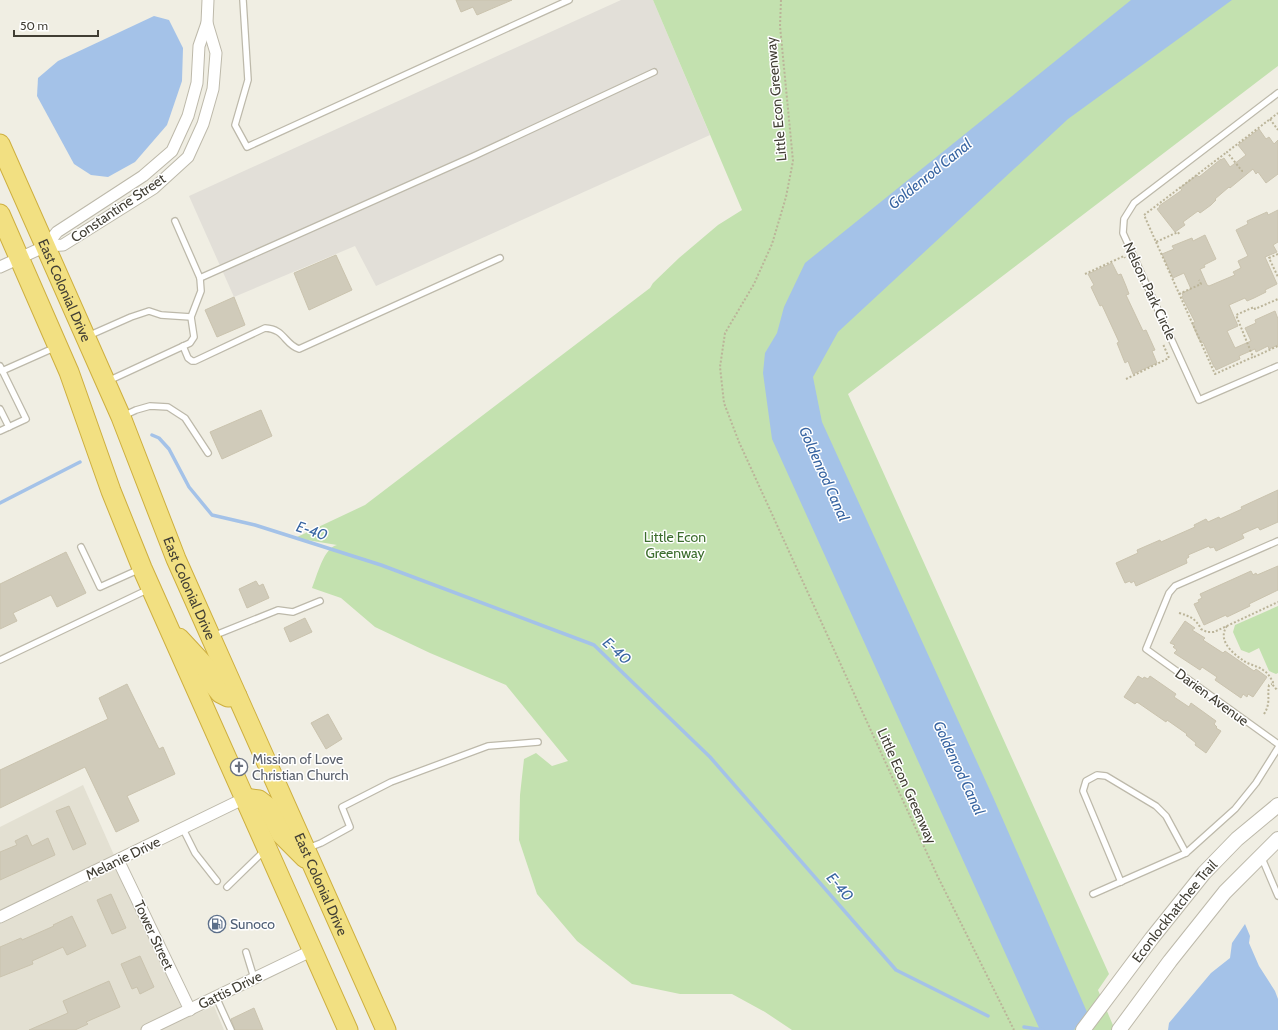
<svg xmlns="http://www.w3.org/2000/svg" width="1278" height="1030" viewBox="0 0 1278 1030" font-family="Cabin,sans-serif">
	<rect width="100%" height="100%" fill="#f0eee3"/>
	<polygon fill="#e3e0d2" points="83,785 186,1018 214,1006 224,1030 0,1030 0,827"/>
	<polygon fill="#e2dfd8" points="621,0 653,0 710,135 376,286 355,246 234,297 189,196"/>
	<g fill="#c3e1af">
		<path d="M 653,0 L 1278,0 L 1278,66 L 848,394 L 1109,974 L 1098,990 L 1115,1030 L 792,1030 L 765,1012 L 732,994 L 680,994 L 632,984 L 577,941 L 537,894 L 519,840 L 520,795 L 524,759 L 536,753 L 552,766 L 568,761 L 506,685 L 430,653 L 375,627 L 341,598 L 312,588 C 317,576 324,547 337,545 L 295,538 L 365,505 L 650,288 L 653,283 L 679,258 L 718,225 L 742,210 Z"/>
		<polygon points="1278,606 1278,673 1276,674 1269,671 1259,648 1249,653 1241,650 1233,632 1235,625"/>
	</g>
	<g fill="#a4c2e8">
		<polygon points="1131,0 1232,0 1068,119 838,332 813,377 822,422 993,797 1087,1012 1074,1030 1040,1030 772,439 763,373 765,353 777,333 784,307 805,263"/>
		<polygon points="154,16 169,20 183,48 182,81 167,125 135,162 108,177 91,175 74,164 37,96 38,78 58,61"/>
		<polygon points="1245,924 1250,936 1249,943 1259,966 1275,991 1278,999 1278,1030 1168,1030 1169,1023 1211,973 1230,958 1232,943"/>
	</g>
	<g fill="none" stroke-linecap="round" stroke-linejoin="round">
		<g stroke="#a4c2e8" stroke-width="3.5">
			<polyline points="152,435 159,438 169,449 189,487 212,515 255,525 381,565 594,645 710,757 896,970 988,1016"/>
			<polyline points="0,503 80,462"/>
			<polyline points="1024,1027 1043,1030"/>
		</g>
	</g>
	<g fill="#d0cbba" stroke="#cac3ae">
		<polygon points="456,0 512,0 477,15 473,7 461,12"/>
		<polygon points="1259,129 1266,139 1269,137 1274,144 1278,140 1278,174 1266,183 1258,172 1256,174 1253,169 1230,188 1229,187 1215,199 1216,200 1211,205 1200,213 1198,211 1183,222 1185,225 1175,232 1157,209 1160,207 1159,206 1182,190 1180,188 1197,175 1199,177 1221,159 1221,160 1224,158 1230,167 1246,155 1238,145"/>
		<polygon points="1278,210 1278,242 1273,245 1277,252 1265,257 1277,284 1265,290 1266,292 1254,298 1247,301 1245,298 1229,305 1238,326 1227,331 1235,348 1251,341 1245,328 1256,323 1255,320 1275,311 1278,319 1278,345 1269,349 1268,346 1256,352 1255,349 1239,356 1240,359 1216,370 1215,367 1214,367 1203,342 1201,343 1197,335 1192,323 1195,322 1182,297 1183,296 1182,293 1191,289 1184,273 1173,278 1162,254 1174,249 1172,246 1192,238 1193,241 1205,235 1216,259 1204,265 1205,267 1200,269 1207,285 1209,286 1235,275 1233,272 1241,268 1238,261 1248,256 1236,230 1248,224 1247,221 1267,212 1268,215"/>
		<polygon points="336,255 352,290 309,310 294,273"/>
		<polygon points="1112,263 1118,275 1121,274 1126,286 1129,294 1126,295 1143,331 1146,330 1155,350 1152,351 1157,363 1133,374 1128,361 1125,363 1117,343 1119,342 1102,305 1100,306 1091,287 1094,285 1088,274"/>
		<polygon points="234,297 245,325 217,337 205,310"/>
		<polygon points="261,410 272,436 222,459 210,432"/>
		<polygon points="1278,490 1278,522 1260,530 1258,527 1242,534 1244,538 1216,551 1214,547 1210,548 1209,546 1188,555 1189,557 1186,559 1187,563 1136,586 1134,581 1131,583 1130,581 1125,583 1116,563 1138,553 1137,550 1160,540 1161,542 1195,527 1194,525 1206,519 1208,522 1219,517 1220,519 1242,509 1241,507"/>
		<polygon points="66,552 86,593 57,607 51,595 13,613 17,621 0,629 0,584"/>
		<polygon points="1278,566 1278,590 1249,604 1250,606 1227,617 1226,615 1204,625 1194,604 1199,602 1198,600 1202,598 1200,594 1251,571 1253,575 1256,573 1257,575"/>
		<polygon points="256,581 259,586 263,584 269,598 247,608 239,589"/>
		<polygon points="305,618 312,632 290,642 284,628"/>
		<polygon points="1185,621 1195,628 1192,630 1205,638 1203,640 1223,653 1225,651 1254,671 1256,669 1267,677 1253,697 1248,694 1247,697 1243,694 1241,698 1215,680 1217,677 1202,667 1200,670 1174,653 1177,650 1173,647 1175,645 1170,643"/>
		<polygon points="1138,676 1143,679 1144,677 1148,679 1150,676 1176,694 1174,697 1189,707 1191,703 1216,721 1214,724 1217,727 1216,728 1221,731 1206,753 1195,745 1196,743 1186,735 1187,734 1167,720 1166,722 1137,702 1135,704 1124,697"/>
		<polygon points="127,684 159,749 163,747 175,774 127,796 139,821 116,832 85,767 0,808 0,770 108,719 99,698"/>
		<polygon points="328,714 342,739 326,749 311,723"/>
		<polygon points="69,806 86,844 73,850 56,811"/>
		<polygon points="27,835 32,846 48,838 55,855 0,880 0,852 17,845 15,841"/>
		<polygon points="111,894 126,928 112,934 97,900"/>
		<polygon points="72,916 86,946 67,955 63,947 32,961 33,964 0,977 0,947 21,938 22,940 54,926 53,925"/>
		<polygon points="140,956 154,987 140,994 137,987 132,989 121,964"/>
		<polygon points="109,981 120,1007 86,1022 88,1024 75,1030 29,1030 68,1013 63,1001"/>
		<polygon points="254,1008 263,1030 235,1030 231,1019"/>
	</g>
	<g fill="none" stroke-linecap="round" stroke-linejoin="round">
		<defs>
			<g id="service">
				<polyline points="243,0 248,80 235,125 247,147 569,0"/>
				<polyline points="1278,93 1134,203 1124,219 1123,233 1199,400 1278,366"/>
				<polyline points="200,278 474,156 654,72"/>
				<polyline points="88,336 131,317 149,311 161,315 191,317"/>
				<path d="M 183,346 L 188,358 L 192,361 L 195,361 L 265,328 C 285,329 284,344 299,349 L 500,258"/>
				<polyline points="0,366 26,419 0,431"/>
				<polyline points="2,371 56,347"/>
				<polyline points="108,381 190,343 194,337 191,317 201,291 200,278 175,221"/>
				<polyline points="0,409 9,427"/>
				<polyline points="123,416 136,410 150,406 168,407 185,418 208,453"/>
				<polyline points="1278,541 1175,586 1169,593 1146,649 1278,744"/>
				<polyline points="81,547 100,587 140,569"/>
				<polyline points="213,636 278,610 293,612 320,601"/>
				<polyline points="0,660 149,589"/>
				<polyline points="183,829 195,853 217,881"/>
				<polyline points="308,848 321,843 350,827 342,807 391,782 488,746 538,742"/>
				<polyline points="1261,856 1278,896"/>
				<polyline points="1121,882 1083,791 1086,781 1097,775 1106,776 1156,806 1166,816 1186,853"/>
				<polyline points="227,887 264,851"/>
				<polyline points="1093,894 1186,853 1235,809 1256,783 1278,748"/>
				<polyline points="246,952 254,978"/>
				<polyline points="216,997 231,1030"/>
			</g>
			<g id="minor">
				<polyline points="46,246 57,232 143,176 172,151 188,116 197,83 199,46 207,23 208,0"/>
				<polyline points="0,267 46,246 63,245 154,188 188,157 203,124 213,89 216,53 207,23"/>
				<polyline points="118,860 190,1010"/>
				<polyline points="0,917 245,798"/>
				<polyline points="147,1030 313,950"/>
			</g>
			<g id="tertiary">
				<path id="s1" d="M 1083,1030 L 1152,938 L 1204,873 L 1237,839 L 1278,805"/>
				<polyline points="1119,1030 1170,961 1225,892 1278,839"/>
			</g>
			<g id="trunk">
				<path id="s2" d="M 0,144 L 121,417 L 176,559 L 386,1030"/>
				<polyline points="0,214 69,372 111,491 142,568 348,1030"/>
				<polyline points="179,638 205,666 213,684 220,693 228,697 237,696"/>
				<polyline points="245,798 259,800 268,807 281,834 305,858"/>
			</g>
		</defs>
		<use href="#service" stroke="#bdb9aa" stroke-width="8"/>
		<use href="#minor" stroke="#bdb9aa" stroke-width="13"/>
		<use href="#tertiary" stroke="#bdb9aa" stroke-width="16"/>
		<use href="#trunk" stroke="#ceaf3f" stroke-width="21"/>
		<g stroke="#bbb499" stroke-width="2" stroke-dasharray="2 2" stroke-linecap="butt">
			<polyline points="781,0 780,26 793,161 786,197 772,244 754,284 725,333 720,367 724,403 739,442 937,875 1014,1030"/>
			<polyline points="1270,119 1278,130"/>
			<polyline points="1243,171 1242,171 1227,152 1278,113"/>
			<polyline points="1179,234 1178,232 1156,242 1144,215 1227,152"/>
			<polyline points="1156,242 1215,374 1253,357 1236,315 1254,307 1255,309 1278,299"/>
			<polyline points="1278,254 1269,258 1278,277"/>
			<polyline points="1085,274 1124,256 1125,258"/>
			<polyline points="1179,294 1201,284 1199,280"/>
			<polyline points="1254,357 1278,346"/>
			<polyline points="1126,379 1169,358 1163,344"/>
			<path d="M 1179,613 C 1190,616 1196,619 1201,629 L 1207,632 L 1214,632 L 1278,602"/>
			<path d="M 1227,626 C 1217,640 1232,653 1244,661 C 1250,665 1258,666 1263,670 C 1268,673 1270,677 1273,682 L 1272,684 L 1277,690 L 1278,689"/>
			<path d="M 1264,714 C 1271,703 1267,697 1269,685 L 1272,684"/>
		</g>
		<use href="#service" stroke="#fff" stroke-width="5.5"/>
		<use href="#minor" stroke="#fff" stroke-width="11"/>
		<use href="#tertiary" stroke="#fff" stroke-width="14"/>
		<use href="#trunk" stroke="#f2e082" stroke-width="19"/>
	</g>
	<defs>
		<symbol id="church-ring" viewBox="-11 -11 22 22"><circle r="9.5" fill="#fff" stroke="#6b7280" stroke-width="1.5"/><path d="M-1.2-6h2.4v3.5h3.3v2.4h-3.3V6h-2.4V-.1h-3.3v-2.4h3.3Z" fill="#6b7280"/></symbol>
		<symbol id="fuel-ring" viewBox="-11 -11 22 22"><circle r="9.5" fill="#fff" stroke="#5c6f8a" stroke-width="1.5"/><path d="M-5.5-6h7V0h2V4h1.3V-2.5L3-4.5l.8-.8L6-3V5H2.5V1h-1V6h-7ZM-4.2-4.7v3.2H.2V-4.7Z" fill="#5c6f8a"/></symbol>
	</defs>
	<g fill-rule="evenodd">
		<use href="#church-ring" x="229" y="757" width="20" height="20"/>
		<use href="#fuel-ring" x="207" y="914" width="20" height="20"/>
	</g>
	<g text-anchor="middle" stroke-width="3" stroke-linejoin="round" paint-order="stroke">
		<g font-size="14" fill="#413e34" stroke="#fff">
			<text transform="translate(776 99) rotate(-95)" y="5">Little Econ Greenway</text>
			<text transform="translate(118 208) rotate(-34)" y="5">Constantine Street</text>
			<text dy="5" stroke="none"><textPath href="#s2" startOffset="160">East Colonial Drive</textPath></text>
			<text transform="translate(1150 291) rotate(65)" y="5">Nelson Park Circle</text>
			<text dy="5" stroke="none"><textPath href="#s2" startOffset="483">East Colonial Drive</textPath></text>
			<text transform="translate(1212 697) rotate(36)" y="5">Darien Avenue</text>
			<text transform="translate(907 786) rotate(66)" y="5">Little Econ Greenway</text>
			<text transform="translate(123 858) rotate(-26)" y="5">Melanie Drive</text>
			<text dy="5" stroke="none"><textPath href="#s2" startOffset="807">East Colonial Drive</textPath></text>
			<text dy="5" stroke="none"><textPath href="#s1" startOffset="150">Econlockhatchee Trail</textPath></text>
			<text transform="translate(154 935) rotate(65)" y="5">Tower Street</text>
			<text transform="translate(230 990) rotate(-26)" y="5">Gattis Drive</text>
		</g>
		<g font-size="14" fill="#3c6d2d" stroke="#fff">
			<text x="675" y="542">Little Econ<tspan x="675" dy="16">Greenway</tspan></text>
		</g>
		<g font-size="14" fill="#5b616d" stroke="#fff" text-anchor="start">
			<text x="252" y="764">Mission of Love<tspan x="252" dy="16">Christian Church</tspan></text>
		</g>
		<g font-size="14" fill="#4e5e75" stroke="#fff" text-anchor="start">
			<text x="230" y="929">Sunoco</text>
		</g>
		<g font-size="15" font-style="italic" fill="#3865a2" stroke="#fff">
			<text transform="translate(930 174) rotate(-39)" y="5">Goldenrod Canal</text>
			<text transform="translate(824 474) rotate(66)" y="5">Goldenrod Canal</text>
			<text transform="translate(312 531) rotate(18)" y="5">E-40</text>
			<text transform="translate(617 651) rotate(42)" y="5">E-40</text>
			<text transform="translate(959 768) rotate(65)" y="5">Goldenrod Canal</text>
			<text transform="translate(840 887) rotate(49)" y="5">E-40</text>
		</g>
	</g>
	<path d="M14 30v6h84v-6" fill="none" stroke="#413e34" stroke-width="2"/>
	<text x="20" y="30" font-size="12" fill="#413e34" stroke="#ffffff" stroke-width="3" paint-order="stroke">50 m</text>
</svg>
